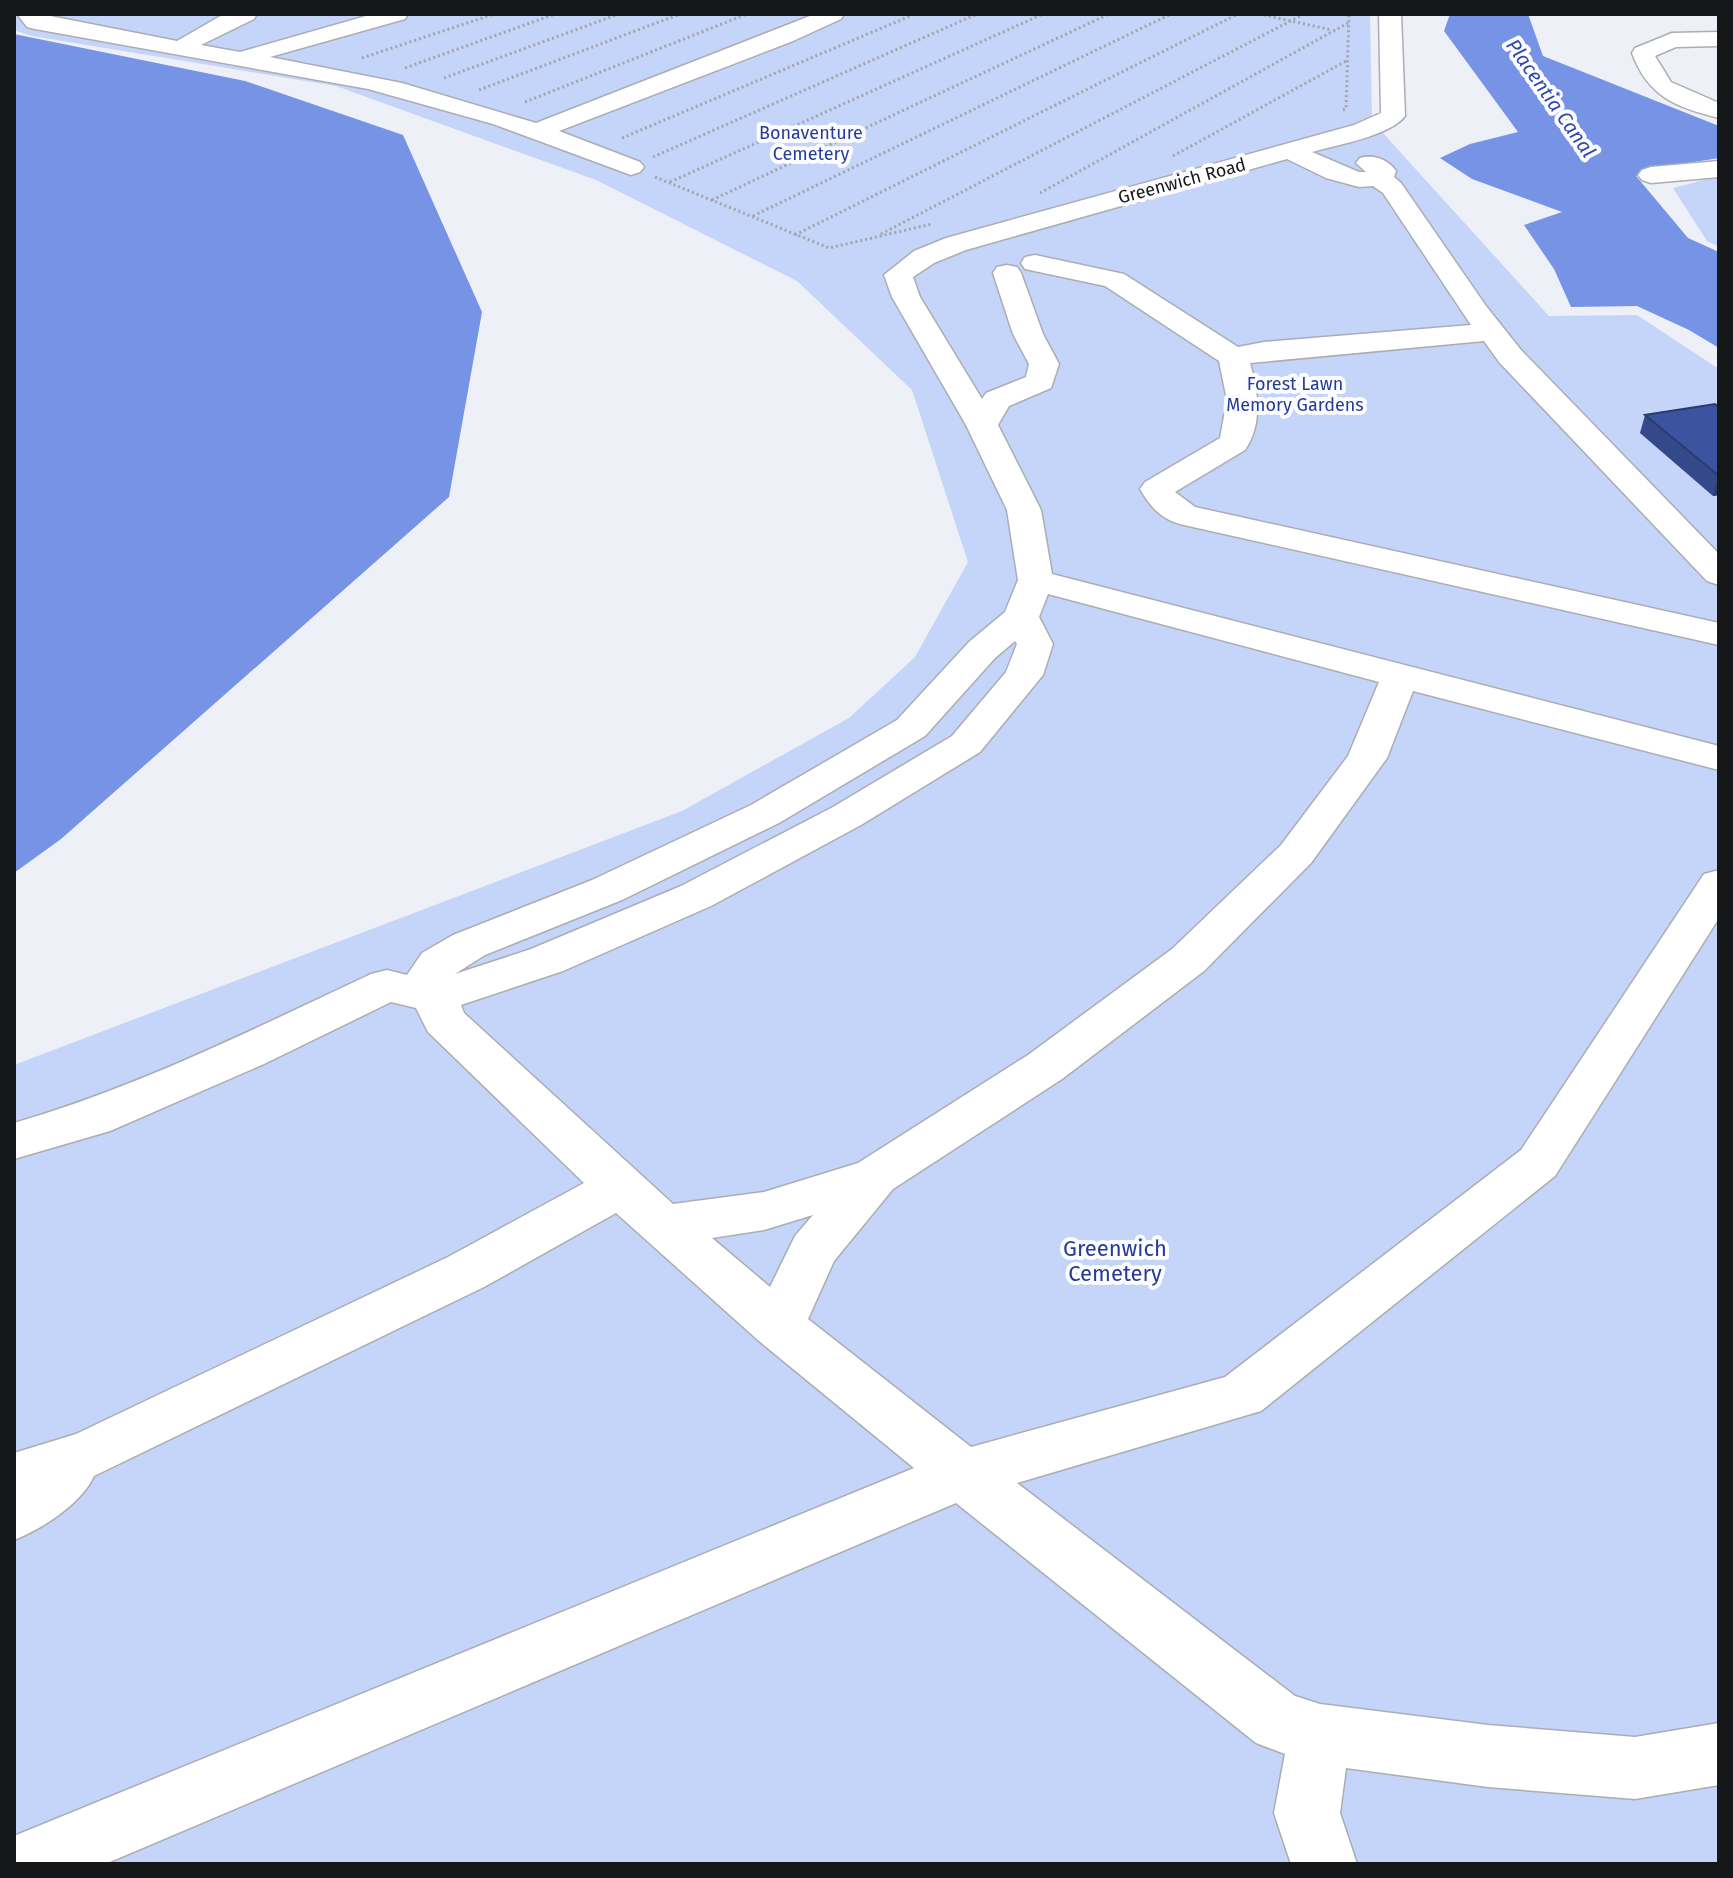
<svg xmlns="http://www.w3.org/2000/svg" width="1733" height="1878" viewBox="0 0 1733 1878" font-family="'Fira Sans',sans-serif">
	<rect width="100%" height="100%" fill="#edf0f7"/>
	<g fill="#c5d4f9">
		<polygon points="14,14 1370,14 1372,121 1549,316 1637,315 1719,369 1719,1864 14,1864 14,1065 682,811 849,718 915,657 968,562 912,390 797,281 596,180 336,86 32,36 14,30"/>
		<polygon points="1719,176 1719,247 1707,241 1673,188"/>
	</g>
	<g fill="#7693e5">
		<polygon points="1450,14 1528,14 1543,56 1719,126 1719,158 1663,167 1636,176 1688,238 1719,252 1719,348 1689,330 1637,306 1571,307 1554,269 1524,225 1562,212 1472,179 1440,158 1470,144 1518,132 1444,31"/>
		<polygon points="14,34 245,81 403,135 482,312 449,497 61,839 14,873"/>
	</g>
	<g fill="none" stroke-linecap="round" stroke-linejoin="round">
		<defs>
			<g id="minor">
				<polygon points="17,14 40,14 177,41 224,14 257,14 254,19 201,45 240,52 373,14 408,14 405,19 270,57 402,83 536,123 815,14 844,14 841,19 793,41 559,131 640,162 644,167 640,172 631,175 493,124 368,89 35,29 27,27"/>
				<path d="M 1379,14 L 1401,14 L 1405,116 C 1390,136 1336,145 1312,152 L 1359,172 L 1366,172 L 1356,163 L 1360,158 C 1373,154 1388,159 1396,171 L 1394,177 L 1401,183 L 1486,306 L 1521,350 L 1719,554 L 1719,585 L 1707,581 L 1499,362 L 1484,341 L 1250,363 C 1258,391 1263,424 1245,450 L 1175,492 L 1195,507 L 1719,623 L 1719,645 L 1184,525 C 1162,520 1151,508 1140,489 L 1145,482 L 1220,438 L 1227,400 L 1219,361 L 1105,286 L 1025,269 L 1021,263 L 1025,257 L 1035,255 L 1124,274 L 1238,347 L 1264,342 L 1471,325 L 1383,193 L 1373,186 L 1359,187 L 1326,178 L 1287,159 L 966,250 L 934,263 L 913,277 L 920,297 L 982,399 L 986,393 L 1026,377 L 1029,364 L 1013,334 L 993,273 L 997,267 L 1007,265 L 1017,267 L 1021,273 L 1043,334 L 1059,364 L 1051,388 L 1009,406 L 998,425 L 1041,510 L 1052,574 L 1719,746 L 1719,770 L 1413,691 L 1387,758 L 1311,863 L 1204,971 L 1062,1079 L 893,1189 L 834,1261 L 808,1319 L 971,1447 L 1225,1377 L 1521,1150 L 1704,874 L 1719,870 L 1719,918 L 1555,1176 L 1261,1411 L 1017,1483 L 1295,1696 L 1320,1704 L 1488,1725 L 1635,1737 L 1719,1723 L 1719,1785 L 1635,1799 L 1488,1787 L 1346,1768 L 1340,1813 L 1357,1864 L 1291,1864 L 1274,1813 L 1285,1754 L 1256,1743 L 956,1503 L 105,1864 L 14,1864 L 14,1836 L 914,1468 L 759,1341 L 616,1213 L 484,1287 L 94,1476 C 81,1504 42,1529 14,1540 L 14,1453 L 76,1434 L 448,1257 L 584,1183 L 428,1032 L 416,1008 L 391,1002 L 264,1064 L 110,1131 L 14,1159 L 14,1123 C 138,1087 254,1029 371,974 L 387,970 L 407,975 L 422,953 L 453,935 L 592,880 L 751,805 L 897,720 L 969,642 L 1005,612 L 1018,580 L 1007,510 L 966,425 L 892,297 L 884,275 L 914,251 L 946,238 L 1354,125 L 1381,113 ZM 1048,594 L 1379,682 L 1348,756 L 1281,845 L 1172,949 L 1028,1055 L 858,1163 L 764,1192 L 673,1204 L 464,1013 L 461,1005 L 563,971 L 711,906 L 861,825 L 980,752 L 1043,675 L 1053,644 L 1039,617 ZM 1015,641 L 1017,644 L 1006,672 L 952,736 L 833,807 L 681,886 L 531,949 L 455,974 L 485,955 L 622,900 L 779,823 L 925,736 L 995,658 ZM 813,1215 L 795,1236 L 770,1287 L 712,1238 L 764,1230 Z"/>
				<path d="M 1719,32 L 1719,46 L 1676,47 L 1655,56 L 1671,82 L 1719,103 L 1719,118 C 1676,107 1648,97 1632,53 L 1635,48 L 1672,33 Z"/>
				<polygon points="1719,161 1719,177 1651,183 1642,180 1638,175 1642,170 1651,167"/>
			</g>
		</defs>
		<use href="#minor" stroke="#aaadb3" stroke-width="3"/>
		<g stroke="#a2a4a9" stroke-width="3" stroke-dasharray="2 3" stroke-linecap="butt">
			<polyline points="1259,14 1332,30"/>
			<polyline points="362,58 494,14"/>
			<polyline points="405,68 555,14"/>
			<polyline points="444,78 619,14"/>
			<polyline points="479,90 680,14"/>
			<polyline points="525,102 747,14"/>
			<polyline points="1343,110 1346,109 1349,14"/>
			<polyline points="622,138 915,14"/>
			<polyline points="1173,156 1346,61"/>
			<polyline points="653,157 977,14"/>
			<polyline points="655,177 829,248 932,224"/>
			<polyline points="670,182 1043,14"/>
			<polyline points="1040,193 1348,23"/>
			<polyline points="712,200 1109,14"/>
			<polyline points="753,216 1171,14"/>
			<polyline points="881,234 1304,14"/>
			<polyline points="795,235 1238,14"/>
		</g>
		<use href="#minor" fill="#fff" fill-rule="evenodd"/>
	</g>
	<polygon fill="#34488a" points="1719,408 1719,495 1713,496 1640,433 1645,415"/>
	<polygon fill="#2a3b70" points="1719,476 1719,495 1713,496"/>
	<polygon fill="#3c54a0" stroke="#2a3b70" stroke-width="2" points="1715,404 1719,408 1719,476 1645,415"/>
	<g text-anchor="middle" stroke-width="8" stroke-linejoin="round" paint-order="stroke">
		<g font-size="18" fill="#253b99" stroke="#fdfdff">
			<text x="811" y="139">Bonaventure<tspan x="811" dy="21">Cemetery</tspan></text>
			<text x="1295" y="390">Forest Lawn<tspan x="1295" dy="21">Memory Gardens</tspan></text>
		</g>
		<g font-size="18" fill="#161719" stroke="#fdfdff">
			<text transform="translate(1182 181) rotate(-15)" y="6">Greenwich Road</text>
		</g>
		<g font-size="20" font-style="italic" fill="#3049a8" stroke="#fdfdff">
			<text transform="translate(1551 98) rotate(55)" y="7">Placentia Canal</text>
		</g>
		<g font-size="22" fill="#253b99" stroke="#fdfdff">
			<text x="1115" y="1256">Greenwich<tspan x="1115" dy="25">Cemetery</tspan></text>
		</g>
	</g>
	<rect width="1733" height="1878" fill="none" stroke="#161719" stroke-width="32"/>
</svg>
